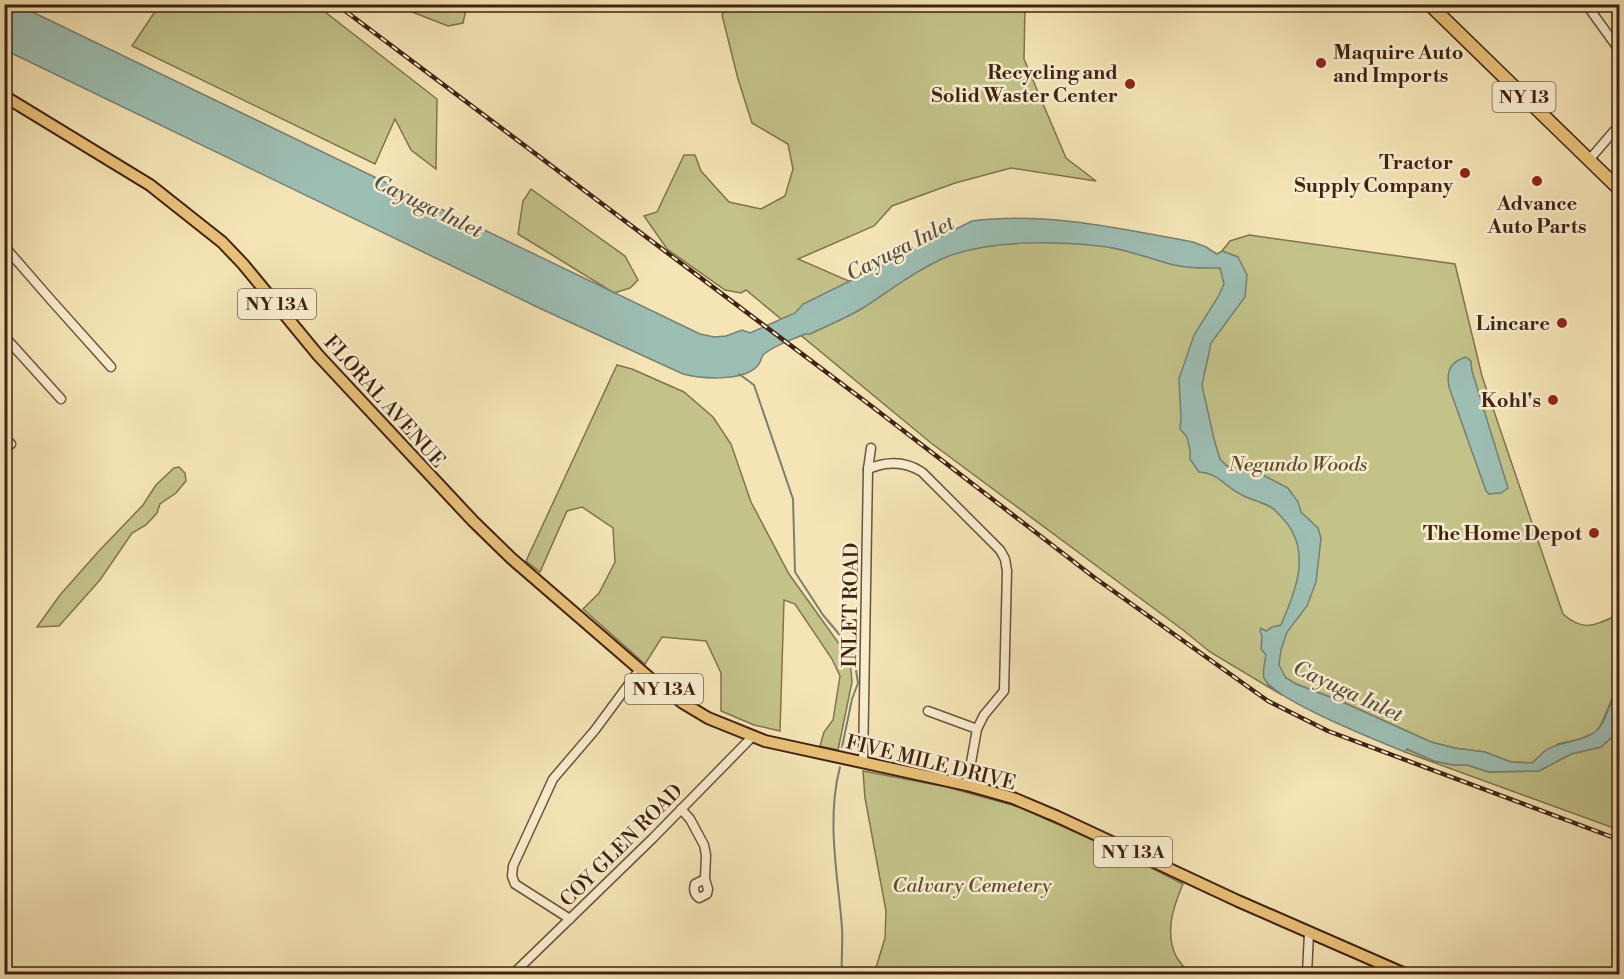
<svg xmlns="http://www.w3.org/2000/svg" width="1624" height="979" viewBox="0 0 1624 979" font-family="'Libre Bodoni',serif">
	<rect width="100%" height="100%" fill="#f5e5b6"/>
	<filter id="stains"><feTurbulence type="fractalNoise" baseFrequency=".00333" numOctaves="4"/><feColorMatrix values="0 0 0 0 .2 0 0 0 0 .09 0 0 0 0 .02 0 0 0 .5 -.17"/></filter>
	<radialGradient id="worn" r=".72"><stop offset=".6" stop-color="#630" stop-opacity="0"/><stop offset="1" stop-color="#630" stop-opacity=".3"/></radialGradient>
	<g fill="#c3c289" stroke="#82724e" stroke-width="1.5">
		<polygon points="160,4 316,5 437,99 436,169 411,150 395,119 375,164 132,46"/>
		<polygon points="394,5 467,5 463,23 448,26"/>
		<path d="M 729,5 L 1025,5 L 1024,59 L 1066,158 L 1096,181 L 1011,168 L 955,183 L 892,206 L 874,226 L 798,259 L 867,289 L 969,235 L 1150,245 L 1238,257 L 1222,251 L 1230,241 L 1249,235 L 1455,264 L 1482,376 L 1563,614 C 1584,633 1597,625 1619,614 L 1619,693 L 1612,699 L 1600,727 L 1595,733 L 1580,739 L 1558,744 L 1532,763 L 1511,762 L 1485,752 L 1454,748 L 1431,742 L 1338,700 L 1296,684 L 1286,678 L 1264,677 L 1269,686 L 1282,695 L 1210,652 L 1183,630 L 931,443 L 746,290 L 741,293 L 725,290 L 667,249 L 644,216 L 657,212 L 684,155 L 695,155 L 701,171 L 729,202 L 761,209 L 785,196 L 793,169 L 788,144 L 752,123 L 738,79 L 722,15 Z"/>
		<polygon points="531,189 625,256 638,280 630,288 614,293 518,234 523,201"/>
		<polygon points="617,365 632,369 684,392 713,417 731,444 751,502 789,574 850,659 852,682 838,750 820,746 824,732 833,720 840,676 832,659 795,604 784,600 780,731 754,725 721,711 721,673 706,641 662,637 645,664 583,609 599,593 615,562 613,528 582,507 567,511 540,572 526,561"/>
		<polygon points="179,467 185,473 186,481 176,493 160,504 157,513 146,525 132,533 100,580 59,626 37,627 60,595 98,552 143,505 156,485 174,468"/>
		<polygon points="1619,718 1619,830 1405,752 1406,749 1434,761 1453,765 1467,765 1489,772 1539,771 1571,754 1601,747 1614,735"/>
		<path d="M 863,771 L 947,787 L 1019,807 L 1124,854 L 1183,884 C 1173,907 1164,934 1177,958 C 1181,964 1186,968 1188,974 L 874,974 L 885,938 L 886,911 L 865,798 Z"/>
	</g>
	<g fill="#9dbeb3" stroke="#787f73" stroke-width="1.5">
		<path d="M 4,5 L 18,5 L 700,334 L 714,337 L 726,336 L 742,330 L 750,333 L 795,313 L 803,304 L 972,221 C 1043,211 1123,229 1193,242 L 1206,247 L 1217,254 L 1222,251 L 1238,257 L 1247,275 L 1245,297 L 1211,343 L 1202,385 L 1214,439 L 1220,459 L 1227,466 L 1238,467 L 1249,473 L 1263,475 L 1288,488 L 1298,502 L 1301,512 L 1318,528 L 1321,538 L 1316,582 L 1307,606 L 1287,632 L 1281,650 L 1279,665 L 1286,678 L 1296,684 L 1338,700 L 1431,742 L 1454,748 L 1485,752 L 1511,762 L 1532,763 C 1538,758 1543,751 1550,748 C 1564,741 1582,742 1595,732 C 1607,723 1607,703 1619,693 L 1619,718 L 1614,735 L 1601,747 L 1571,754 L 1539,771 L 1489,772 L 1467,765 L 1453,765 L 1434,761 L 1407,749 L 1405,752 C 1380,742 1273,699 1264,678 C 1262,672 1265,662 1266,655 L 1261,649 L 1262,636 L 1260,631 L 1261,628 L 1266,631 L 1272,627 L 1281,625 C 1295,591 1312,553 1285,521 C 1281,517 1277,511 1272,508 C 1263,502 1251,500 1242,495 C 1225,487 1219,473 1199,472 L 1190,459 L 1190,450 L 1187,437 L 1180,429 L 1181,418 L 1179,379 L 1194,335 L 1218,297 L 1224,284 L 1220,268 C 1205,268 1190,269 1174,265 C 1149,259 1125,248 1099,246 C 1053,241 993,240 949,256 C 919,268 891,290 863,308 C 846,318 827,326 810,334 L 805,334 C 792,340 774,345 763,355 C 761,358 761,361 759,364 C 746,382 703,379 683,374 L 537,307 L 5,50 Z"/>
		<path d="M 1466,357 L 1471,361 L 1472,371 L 1508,488 L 1501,493 L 1489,494 L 1486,491 L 1449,387 C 1446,371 1450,362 1466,357 Z"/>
	</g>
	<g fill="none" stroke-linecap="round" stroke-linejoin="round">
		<g stroke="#787f73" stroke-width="2">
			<polyline points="739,374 754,385 793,499 795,572 823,615 839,634 854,657 858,683 852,699 842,747"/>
			<path d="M 840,767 C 826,820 838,875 842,928 C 843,943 841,959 842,974"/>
		</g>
		<defs>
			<g id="minor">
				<polyline points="1586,4 1620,51"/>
				<polyline points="1589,160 1620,124"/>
				<polyline points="4,246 51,300 111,367"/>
				<polyline points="4,336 61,399"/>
				<polyline points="4,437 11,444"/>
				<path d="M 868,469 C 887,461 905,461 922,472 L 1000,550 L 1005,559 L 1007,571 L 1004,691 L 984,715 L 977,729 L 967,785"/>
				<polyline points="928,711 977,729"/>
				<polyline points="863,763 868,469 871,448"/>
				<path d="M 681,809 L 690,819 L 704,845 L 706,855 L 705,879 L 708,889 L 707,894 L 699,898 C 694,894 693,890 695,884 L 705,879"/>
				<polyline points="570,919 515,884 512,876 513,866 553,779 595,730 640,669"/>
				<polyline points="513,974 653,838 752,737"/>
				<polyline points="1307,974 1309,933"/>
			</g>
			<polyline id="major" points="4,96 150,185 222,242 243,264 318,355 473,521 511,558 652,680 683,703 708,718 765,741 967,785 1013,798 1058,817 1238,901 1405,974"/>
			<polyline id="highway" points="1429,4 1620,190"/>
		</defs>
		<use href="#minor" stroke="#6e523b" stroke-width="11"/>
		<use href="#major" stroke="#412112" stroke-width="14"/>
		<use href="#highway" stroke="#412112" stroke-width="15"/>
		<use href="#minor" stroke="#f8eed0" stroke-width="8"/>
		<use href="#major" stroke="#eac27b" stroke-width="10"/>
		<use href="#highway" stroke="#eac27b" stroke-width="12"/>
		<defs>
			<polyline id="rail" points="336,4 870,405 1095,578 1268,701 1328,731 1620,840"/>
		</defs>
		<use href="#rail" stroke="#412112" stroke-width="4.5"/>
		<use href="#rail" stroke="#f8eed0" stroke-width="2" stroke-dasharray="7" stroke-linecap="butt"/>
	</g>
	<g fill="#8f2418" stroke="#f8eed0" stroke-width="2">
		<circle cx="1321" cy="63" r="6"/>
		<circle cx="1130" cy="84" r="6"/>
		<circle cx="1465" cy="173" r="6"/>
		<circle cx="1537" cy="181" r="6"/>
		<circle cx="1562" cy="323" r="6"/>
		<circle cx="1553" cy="400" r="6"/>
		<circle cx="1594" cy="533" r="6"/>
	</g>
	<g text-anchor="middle" stroke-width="5" stroke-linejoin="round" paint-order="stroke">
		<g fill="#f8eed0" stroke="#785e4b" stroke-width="1.5">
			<rect x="1492.5" y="82" width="63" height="30" rx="4.5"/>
			<rect x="238" y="289" width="78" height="30" rx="4.5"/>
			<rect x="625" y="674" width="78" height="30" rx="4.5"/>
			<rect x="1094" y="837" width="78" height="30" rx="4.5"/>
		</g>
		<g font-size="18" font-weight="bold" fill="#412112">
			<text x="1524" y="103">NY 13</text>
			<text x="277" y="310">NY 13A</text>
			<text x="664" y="695">NY 13A</text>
			<text x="1133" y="858">NY 13A</text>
		</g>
		<g font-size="20" font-weight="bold" fill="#412112" stroke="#f8eed0" text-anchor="end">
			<text x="1333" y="59" text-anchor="start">Maquire Auto<tspan x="1333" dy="23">and Imports</tspan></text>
			<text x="1118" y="79">Recycling and<tspan x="1118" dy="23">Solid Waster Center</tspan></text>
			<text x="1453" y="169">Tractor<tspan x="1453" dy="23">Supply Company</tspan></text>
			<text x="1537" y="210" text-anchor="middle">Advance<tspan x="1537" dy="23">Auto Parts</tspan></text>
			<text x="1550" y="330">Lincare</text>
			<text x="1541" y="407">Kohl's</text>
			<text x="1582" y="540">The Home Depot</text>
		</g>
		<g font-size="20" fill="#412112" stroke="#f8eed0">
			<text transform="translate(385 401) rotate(48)" y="7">FLORAL AVENUE</text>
			<text transform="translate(850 605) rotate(-89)" y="7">INLET ROAD</text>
			<text transform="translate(931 762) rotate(14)" y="7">FIVE MILE DRIVE</text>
			<text transform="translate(621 845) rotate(-45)" y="7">COY GLEN ROAD</text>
		</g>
		<g font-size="20" font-style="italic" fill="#624930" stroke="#f8eed0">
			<text x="1298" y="471">Negundo Woods</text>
			<text x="972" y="892">Calvary Cemetery</text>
		</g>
		<g font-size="21" font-style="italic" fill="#5d5042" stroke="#f8eed0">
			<text transform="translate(428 206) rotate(26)" y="7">Cayuga Inlet</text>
			<text transform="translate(900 248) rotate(-27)" y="7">Cayuga Inlet</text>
			<text transform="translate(1348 691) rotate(25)" y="7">Cayuga Inlet</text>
		</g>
	</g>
	<rect width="1624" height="979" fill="none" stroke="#f5e5b6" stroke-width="24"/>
	<rect x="6" y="6" width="1612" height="967" fill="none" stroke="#412112" stroke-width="3"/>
	<rect x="12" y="12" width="1600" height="955" fill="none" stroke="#412112" stroke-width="1.5"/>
	<rect width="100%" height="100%" filter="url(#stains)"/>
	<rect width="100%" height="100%" fill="url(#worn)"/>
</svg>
